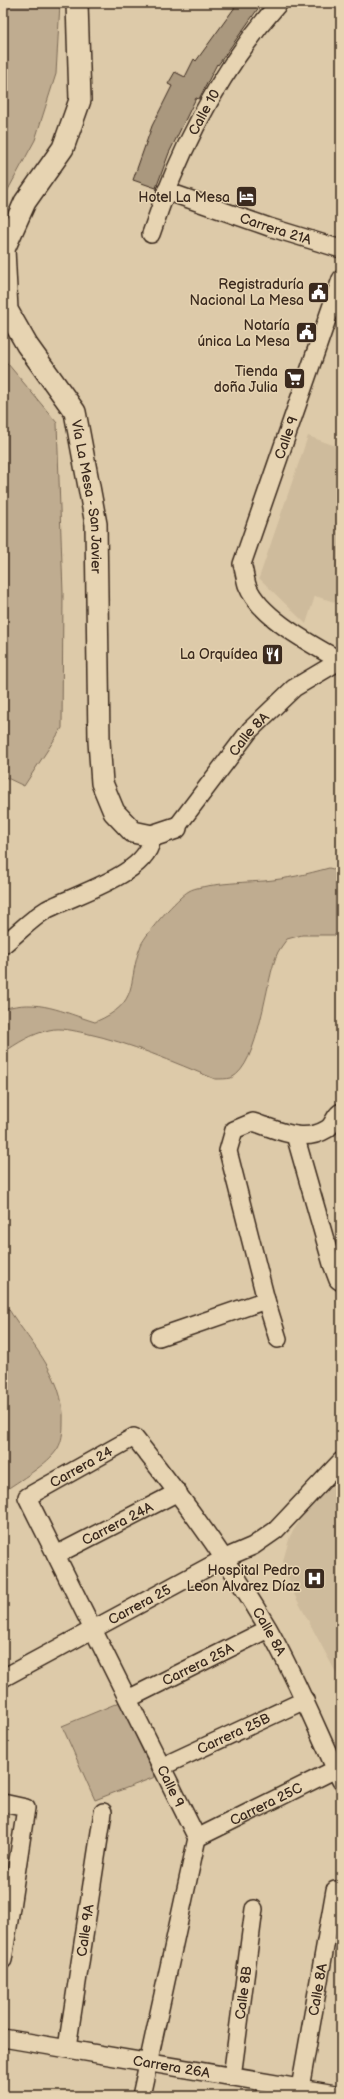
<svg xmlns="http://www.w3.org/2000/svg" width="344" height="2099" viewBox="0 0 344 2099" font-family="'Balsamiq Sans',sans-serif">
	<rect width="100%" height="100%" fill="#ddcaa9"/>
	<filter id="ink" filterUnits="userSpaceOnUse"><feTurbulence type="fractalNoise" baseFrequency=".025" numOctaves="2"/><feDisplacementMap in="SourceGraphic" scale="8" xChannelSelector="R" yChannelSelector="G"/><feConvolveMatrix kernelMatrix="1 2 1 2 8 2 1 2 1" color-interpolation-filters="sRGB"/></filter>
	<g filter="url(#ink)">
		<g fill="#cebb9c">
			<polygon points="308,436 341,448 341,604 315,596 306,624 259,578"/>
			<polygon points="341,1472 341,1682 294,1594 283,1561 290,1536 303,1515"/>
		</g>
		<g fill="#bfac90" stroke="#7d6b57">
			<polygon points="3,3 60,3 56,74 35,140 3,199"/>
			<polygon points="3,358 57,423 63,593 62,728 24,786 3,776"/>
			<path d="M 329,868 L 341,871 L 341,935 L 302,935 L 287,939 C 284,943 281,947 278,952 C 265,978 260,1065 231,1078 C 227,1079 220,1079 215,1079 C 173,1062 131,1043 85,1033 C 74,1031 61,1027 49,1030 C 32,1034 17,1043 3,1053 L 3,1009 C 38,998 62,1012 95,1022 C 142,1002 126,983 141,945 C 146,933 178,897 189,891 C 200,884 249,882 264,881 C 286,879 307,874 329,868 Z"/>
			<polygon points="3,1195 6,1217 3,1232"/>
			<path d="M 3,1300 C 26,1340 66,1374 63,1424 C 63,1432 62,1441 58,1448 C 49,1464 18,1481 3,1492 Z"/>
			<polygon points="120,1702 155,1777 95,1800 62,1726"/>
		</g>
		<polygon fill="#aa987e" stroke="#3b2a1e" points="238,3 262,3 218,65 217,64 199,99 196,98 169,153 156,188 133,180 152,126 172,86 168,84 175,72 185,77 194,59 196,61"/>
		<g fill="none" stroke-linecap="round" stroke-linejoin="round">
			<defs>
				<g id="minor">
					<path id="s1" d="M 166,191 L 269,227 L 341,249"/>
					<path id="s2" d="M 151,234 C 179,150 220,70 279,3"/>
					<path id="s3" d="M 339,660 C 311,644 259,617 247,585 C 245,578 244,570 242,564 L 341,279"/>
					<path id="s4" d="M 176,828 L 250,730 L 294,688 L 341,660"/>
					<path d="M 3,945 C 17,934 31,919 46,910 C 75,894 151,874 152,836"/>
					<polyline points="295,1135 332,1264 338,1280 341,1282"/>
					<polyline points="159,1337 266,1300"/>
					<path d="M 278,1339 L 266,1300 L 228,1151 L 234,1130 L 253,1122 C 278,1130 303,1144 327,1129 C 334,1125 334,1115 341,1112"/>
					<path id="s5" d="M 56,1555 L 178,1492"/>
					<path id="s6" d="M 3,1678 L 225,1558 L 253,1546 L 276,1530 L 341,1461"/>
					<path id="s7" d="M 128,1699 L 268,1629"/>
					<path id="s8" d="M 161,1767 L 305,1700"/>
					<polyline points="3,1803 26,1808 3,1960"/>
					<path id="s9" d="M 197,1838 L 336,1769"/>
					<path id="s10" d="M 3,2038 L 341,2095"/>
					<path id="s11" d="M 67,2048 L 103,1812"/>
					<path id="s12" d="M 232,2077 L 254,1909"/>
					<path id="s13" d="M 300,2088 L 335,1890"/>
					<path id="s14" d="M 141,2096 L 197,1838 L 27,1497 L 134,1437 C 183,1498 228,1560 268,1628 C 296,1677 317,1730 341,1781"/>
				</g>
				<g id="tertiary">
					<path id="s15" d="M 77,3 L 80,100 L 63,148 L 25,202 L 4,249 L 7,310 L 27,345 L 75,412 L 96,524 L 99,741 L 102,783 L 114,812 L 133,832 L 152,836 L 176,828"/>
				</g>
			</defs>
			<use href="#minor" stroke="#3b2a1e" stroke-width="20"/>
			<use href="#tertiary" stroke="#3b2a1e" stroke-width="24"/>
			<use href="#minor" stroke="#e7d4b2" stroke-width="17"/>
			<use href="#tertiary" stroke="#e7d4b2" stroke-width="21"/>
		</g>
	</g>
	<defs>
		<symbol id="hotel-square" viewBox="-11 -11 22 22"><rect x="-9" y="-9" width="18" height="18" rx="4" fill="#3b2a1e" stroke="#e7d4b2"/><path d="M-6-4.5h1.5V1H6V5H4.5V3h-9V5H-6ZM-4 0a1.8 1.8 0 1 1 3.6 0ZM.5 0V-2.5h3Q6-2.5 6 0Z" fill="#fff"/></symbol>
		<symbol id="civic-square" viewBox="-11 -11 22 22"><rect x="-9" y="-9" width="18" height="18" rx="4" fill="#3b2a1e" stroke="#e7d4b2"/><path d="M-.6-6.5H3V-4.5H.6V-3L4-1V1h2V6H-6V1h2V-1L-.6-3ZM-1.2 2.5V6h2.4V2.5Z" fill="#fff"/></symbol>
		<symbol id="supermarket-square" viewBox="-11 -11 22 22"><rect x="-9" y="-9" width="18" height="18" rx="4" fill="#3b2a1e" stroke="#e7d4b2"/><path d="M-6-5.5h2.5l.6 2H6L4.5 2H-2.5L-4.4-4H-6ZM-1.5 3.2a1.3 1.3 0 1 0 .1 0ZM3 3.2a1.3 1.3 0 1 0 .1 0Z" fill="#fff"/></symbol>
		<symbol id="restaurant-square" viewBox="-11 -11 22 22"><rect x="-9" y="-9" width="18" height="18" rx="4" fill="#3b2a1e" stroke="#e7d4b2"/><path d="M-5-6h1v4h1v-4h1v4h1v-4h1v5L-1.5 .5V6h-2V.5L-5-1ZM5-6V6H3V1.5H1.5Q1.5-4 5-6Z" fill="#fff"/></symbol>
		<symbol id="hospital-square" viewBox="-11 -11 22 22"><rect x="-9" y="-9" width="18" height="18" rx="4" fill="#3b2a1e" stroke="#e7d4b2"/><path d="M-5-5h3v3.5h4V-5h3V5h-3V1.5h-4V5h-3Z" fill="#fff"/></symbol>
	</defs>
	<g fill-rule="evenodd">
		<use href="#hotel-square" x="234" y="184" width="25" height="25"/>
		<use href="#civic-square" x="306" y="280" width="25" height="25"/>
		<use href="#civic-square" x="294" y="320" width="25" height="25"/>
		<use href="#supermarket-square" x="282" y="366" width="25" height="25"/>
		<use href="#restaurant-square" x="260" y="642" width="25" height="25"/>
		<use href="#hospital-square" x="302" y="1566" width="25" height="25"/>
	</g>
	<g text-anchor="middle" stroke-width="3" stroke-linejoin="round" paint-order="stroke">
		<g font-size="14" fill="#3b2a1e" stroke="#e7d4b2">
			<text dy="5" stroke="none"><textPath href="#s2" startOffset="133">Calle 10</textPath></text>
			<text dy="5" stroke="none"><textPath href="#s1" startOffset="116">Carrera 21A</textPath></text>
			<text dy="5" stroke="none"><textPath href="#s3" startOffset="276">Calle 9</textPath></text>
			<text dy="5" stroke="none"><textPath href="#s15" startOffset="535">Vía La Mesa - San Javier</textPath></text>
			<text dy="5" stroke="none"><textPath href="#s4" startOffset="119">Calle 8A</textPath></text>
			<text dy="5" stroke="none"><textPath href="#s14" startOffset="707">Carrera 24</textPath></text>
			<text dy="5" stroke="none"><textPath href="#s5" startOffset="69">Carrera 24A</textPath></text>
			<text dy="5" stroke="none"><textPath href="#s6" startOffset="155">Carrera 25</textPath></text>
			<text dy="5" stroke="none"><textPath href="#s14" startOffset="1005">Calle 8A</textPath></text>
			<text dy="5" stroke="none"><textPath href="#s7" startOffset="78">Carrera 25A</textPath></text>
			<text dy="5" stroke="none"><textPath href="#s8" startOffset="80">Carrera 25B</textPath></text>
			<text transform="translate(171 1786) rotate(64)" y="5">Calle 9</text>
			<text dy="5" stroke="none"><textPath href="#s9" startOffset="77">Carrera 25C</textPath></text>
			<text dy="5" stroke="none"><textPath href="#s11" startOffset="119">Calle 9A</textPath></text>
			<text dy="5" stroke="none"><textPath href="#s13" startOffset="100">Calle 8A</textPath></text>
			<text dy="5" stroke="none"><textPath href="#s12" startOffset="85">Calle 8B</textPath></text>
			<text dy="5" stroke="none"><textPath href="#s10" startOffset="171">Carrera 26A</textPath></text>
		</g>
		<g font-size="14" fill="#3b2a1e" stroke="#e7d4b2" text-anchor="end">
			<text x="230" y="202">Hotel La Mesa</text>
			<text x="304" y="289">Registraduría<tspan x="304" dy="16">Nacional La Mesa</tspan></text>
			<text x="290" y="330">Notaría<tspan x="290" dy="16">única La Mesa</tspan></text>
			<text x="278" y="376">Tienda<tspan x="278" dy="16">doña Julia</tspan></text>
			<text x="258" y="659">La Orquídea</text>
			<text x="300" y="1575">Hospital Pedro<tspan x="300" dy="16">Leon Alvarez Díaz</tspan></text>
		</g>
	</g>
	<rect width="344" height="2099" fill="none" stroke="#e7d4b2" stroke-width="16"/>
	<rect x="8" y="8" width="328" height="2083" fill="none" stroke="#3b2a1e" stroke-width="1.5" filter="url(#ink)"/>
</svg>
